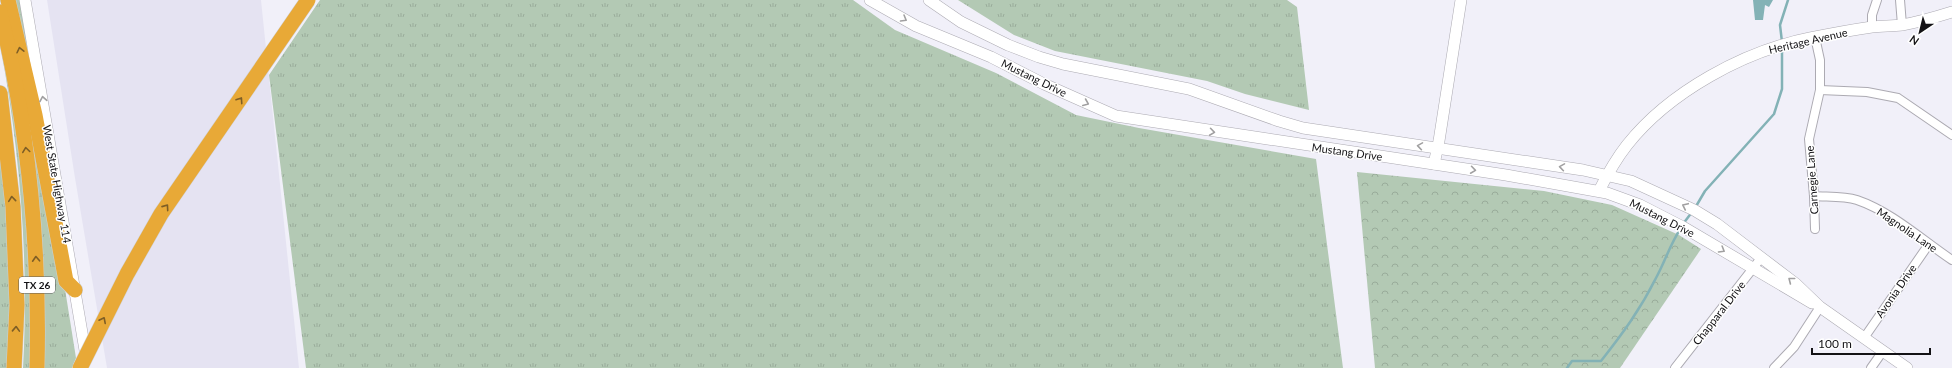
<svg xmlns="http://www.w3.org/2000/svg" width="1952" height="368" viewBox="0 0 1952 368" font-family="Lato,sans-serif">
	<defs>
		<pattern id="grass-tufts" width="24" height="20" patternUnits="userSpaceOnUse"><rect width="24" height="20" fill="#b3c9b4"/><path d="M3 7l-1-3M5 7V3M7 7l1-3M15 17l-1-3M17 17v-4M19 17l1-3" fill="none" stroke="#99ac9a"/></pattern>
		<pattern id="forest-crowns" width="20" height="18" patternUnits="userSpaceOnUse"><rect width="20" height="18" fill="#b3c9b4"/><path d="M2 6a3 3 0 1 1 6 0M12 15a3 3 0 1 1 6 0" fill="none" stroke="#99ac9a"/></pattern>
	</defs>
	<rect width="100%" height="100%" fill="#f1f0f9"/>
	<polygon fill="#e5e3f2" points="47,0 261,0 299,368 107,368 75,178"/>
	<g fill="url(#grass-tufts)">
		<polygon points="14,0 21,0 33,69 30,70"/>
		<polygon points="320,0 853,0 895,30 996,73 1076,115 1139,128 1316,159 1343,368 306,368 269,75"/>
		<polygon points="958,0 1287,0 1297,7 1309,110 1245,94 1207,81 1055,51 1014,35"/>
		<path d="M 2,37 L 28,199 L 31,368 L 23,368 C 29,259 20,150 0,44 Z"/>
		<polygon points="31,115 61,264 76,358 72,368 42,368"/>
		<path d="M 0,157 C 9,225 13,300 7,368 L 0,368 Z"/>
	</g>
	<polygon fill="url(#forest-crowns)" points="1357,172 1544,191 1612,205 1679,235 1701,249 1620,368 1375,368"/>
	<polygon fill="#83b2b6" points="1753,0 1773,0 1769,7 1765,5 1763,20 1755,20"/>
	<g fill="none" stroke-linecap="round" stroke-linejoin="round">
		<g stroke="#83b2b6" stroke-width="2.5">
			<polyline points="1782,42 1780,25 1788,0"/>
			<polyline points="1695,208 1705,191 1774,114 1782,89 1782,49"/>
			<polyline points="1683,224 1692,212"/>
			<path d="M 1567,368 L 1572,361 L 1601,361 C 1623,333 1640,310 1656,278 C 1665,262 1670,244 1681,228"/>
		</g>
		<defs>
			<g id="street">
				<polyline points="1900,0 1902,25"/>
				<polyline points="1872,27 1872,15 1877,0"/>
				<polyline points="1820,90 1867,92 1898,98 1952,135"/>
				<path d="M 1814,196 C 1828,197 1844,196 1857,200 C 1892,212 1922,240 1952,260"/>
				<polyline points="1815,229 1814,196 1809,139 1820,90 1820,60 1815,37"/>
				<polyline points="1864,338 1929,244"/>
				<polyline points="1675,368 1761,258"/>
				<polyline points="1774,368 1794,347 1820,307"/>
				<polyline points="1871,368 1883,351"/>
			</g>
			<g id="secondary">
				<polyline points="25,0 86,356"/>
				<polyline points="870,0 916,26 991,57 1044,84 1116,116 1506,175 1607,193 1640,205 1683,227 1812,303"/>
				<polyline points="929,0 961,22 1008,45 1039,57 1063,64 1189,89 1279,121 1303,128 1583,170 1631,181 1694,210 1717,224 1796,284 1820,307 1907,368"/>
				<polyline points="1434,164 1439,141 1461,0"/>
				<path d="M 1599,191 C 1607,175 1616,159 1627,145 C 1669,92 1744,51 1810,38 C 1830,34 1851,30 1872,27 C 1882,26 1892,26 1902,25 C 1919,22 1936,17 1952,12"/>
			</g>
			<g id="highway">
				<polyline points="8,0 35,115 66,281 75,290"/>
				<path d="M 0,12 C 29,130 40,247 37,368"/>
				<polyline points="0,93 13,207 17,305 14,368"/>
			</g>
		</defs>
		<use href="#street" stroke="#acaab2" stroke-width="10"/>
		<use href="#secondary" stroke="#acaab2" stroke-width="12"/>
		<use href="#highway" stroke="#d0d0d0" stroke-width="16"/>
		<use href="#street" stroke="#fff" stroke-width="8"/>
		<use href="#secondary" stroke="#fff" stroke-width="11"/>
		<use href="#highway" stroke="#e8a937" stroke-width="15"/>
		<defs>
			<polyline id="highway-bridge" points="80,368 127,274 161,214 308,0"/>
		</defs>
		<use href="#highway-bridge" stroke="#d0d0d0" stroke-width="16" stroke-linecap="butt"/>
		<use href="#highway-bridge" stroke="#e8a937" stroke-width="15"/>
	</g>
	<defs><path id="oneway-chevron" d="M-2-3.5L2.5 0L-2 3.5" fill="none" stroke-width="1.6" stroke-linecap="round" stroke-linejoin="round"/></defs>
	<g stroke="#a1a0a1">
		<use href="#oneway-chevron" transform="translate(904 19) rotate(30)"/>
		<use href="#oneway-chevron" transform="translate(43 99) rotate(-100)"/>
		<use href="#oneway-chevron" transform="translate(1086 103) rotate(23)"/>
		<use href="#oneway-chevron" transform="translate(1212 132) rotate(8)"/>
		<use href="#oneway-chevron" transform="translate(1420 146) rotate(-171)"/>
		<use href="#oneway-chevron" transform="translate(1562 167) rotate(-171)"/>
		<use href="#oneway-chevron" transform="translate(1473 170) rotate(8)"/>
		<use href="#oneway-chevron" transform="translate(1685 206) rotate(-155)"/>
		<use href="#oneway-chevron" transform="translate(1722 250) rotate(31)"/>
		<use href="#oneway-chevron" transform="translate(1791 280) rotate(-142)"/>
	</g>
	<g stroke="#7e5e26">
		<use href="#oneway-chevron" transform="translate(20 50) rotate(-103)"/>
		<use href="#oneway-chevron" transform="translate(240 100) rotate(-56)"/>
		<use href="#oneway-chevron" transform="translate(26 150) rotate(-98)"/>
		<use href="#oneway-chevron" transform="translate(12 199) rotate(-96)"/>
		<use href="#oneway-chevron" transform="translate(166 207) rotate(-55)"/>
		<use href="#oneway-chevron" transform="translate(36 259) rotate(-93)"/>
		<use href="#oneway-chevron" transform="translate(103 320) rotate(-63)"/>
		<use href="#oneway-chevron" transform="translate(16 329) rotate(-88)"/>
	</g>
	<g text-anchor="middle" stroke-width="3" stroke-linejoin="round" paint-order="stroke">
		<rect fill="#fff" stroke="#5a595b" stroke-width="1" x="19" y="277" width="36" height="16" rx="3"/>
		<g font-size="10" font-weight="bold" fill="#131215">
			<text x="37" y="289">TX 26</text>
		</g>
		<g font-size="11" fill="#131215" stroke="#fff">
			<text transform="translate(1808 41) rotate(-13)" y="4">Heritage Avenue</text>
			<text transform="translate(1034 78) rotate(26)" y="4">Mustang Drive</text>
			<text transform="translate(1347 152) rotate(8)" y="4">Mustang Drive</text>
			<text transform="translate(1812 180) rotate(-94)" y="4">Carnegie Lane</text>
			<text transform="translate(57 184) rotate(80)" y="4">West State Highway 114</text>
			<text transform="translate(1662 218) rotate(27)" y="4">Mustang Drive</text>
			<text transform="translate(1907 230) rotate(34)" y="4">Magnolia Lane</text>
			<text transform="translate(1896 291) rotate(-55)" y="4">Avonia Drive</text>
			<text transform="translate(1719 313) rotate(-52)" y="4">Chapparal Drive</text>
		</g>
	</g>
	<g transform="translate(1920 32) rotate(215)" stroke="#ffffff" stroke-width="3" paint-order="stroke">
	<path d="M0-3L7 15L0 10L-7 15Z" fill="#131215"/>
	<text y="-6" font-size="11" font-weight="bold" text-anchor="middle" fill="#131215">N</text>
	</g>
	<path d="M1812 348v6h118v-6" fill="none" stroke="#131215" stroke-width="2"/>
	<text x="1818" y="348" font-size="12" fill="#131215" stroke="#ffffff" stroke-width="3" paint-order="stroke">100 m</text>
</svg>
